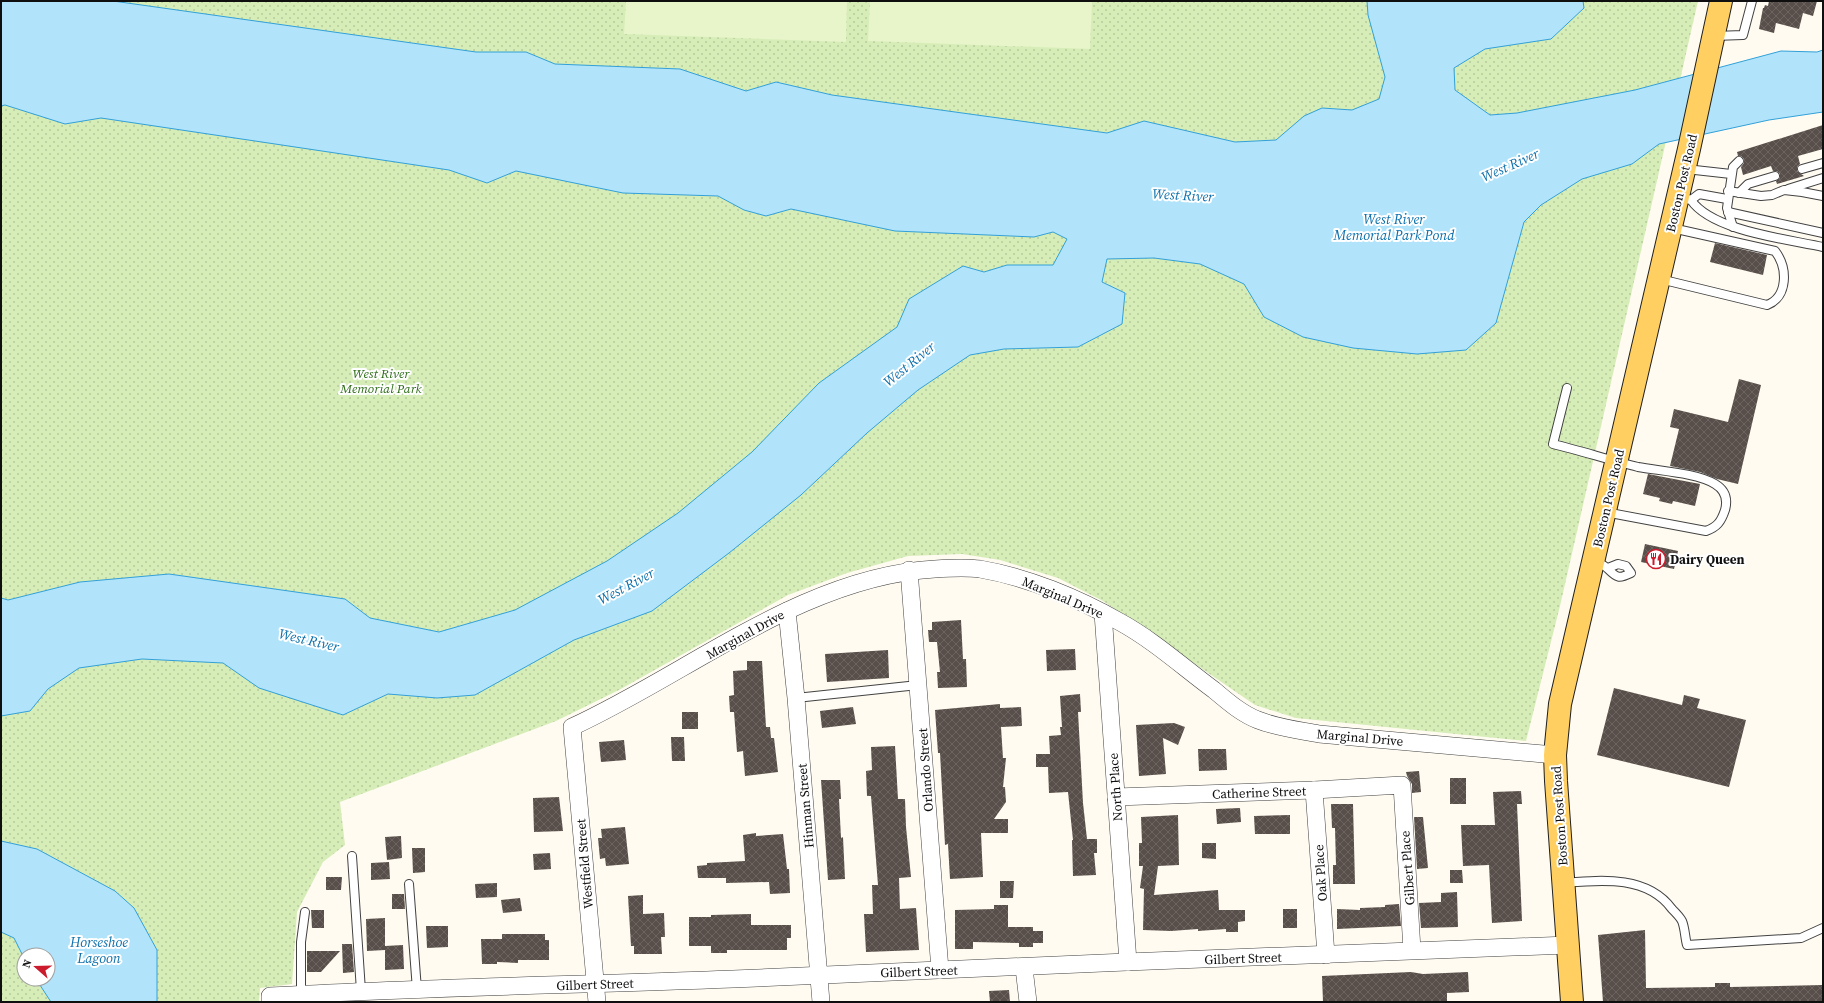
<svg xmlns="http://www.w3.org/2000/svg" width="1824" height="1003" viewBox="0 0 1824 1003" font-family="'Source Serif 4',serif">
	<defs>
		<pattern id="park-dots" width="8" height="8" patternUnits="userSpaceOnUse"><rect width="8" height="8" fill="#d6edb7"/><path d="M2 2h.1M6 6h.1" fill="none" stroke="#b6ca9c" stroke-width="1.8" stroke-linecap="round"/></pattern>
		<pattern id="building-cross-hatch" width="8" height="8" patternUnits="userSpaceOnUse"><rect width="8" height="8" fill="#594f4a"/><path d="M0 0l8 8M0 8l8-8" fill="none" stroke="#6c6460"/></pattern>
	</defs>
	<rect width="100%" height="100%" fill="#fffbf1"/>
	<path fill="url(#park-dots)" fill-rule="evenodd" d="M 1,1 L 1698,1 L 1560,606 L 1526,741 L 1296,718 L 1255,705 L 1103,601 L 1058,578 L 1000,560 L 962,554 L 908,556 L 847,573 L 788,595 L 619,690 L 556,721 L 340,802 L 345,845 L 323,862 L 297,912 L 292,984 L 260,988 L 259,1002 L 1,1002 ZM 24,955 L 48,955 L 48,979 L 24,979 Z"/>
	<g fill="#e8f4c9">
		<polygon points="626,1 847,1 846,42 624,34"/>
		<polygon points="870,1 1092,1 1090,49 868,41"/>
	</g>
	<g fill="#b1e4fb" stroke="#32a0d8">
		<polygon points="1,1 113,1 476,52 526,52 555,64 680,69 746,91 776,82 832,95 1107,133 1144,121 1235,142 1276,140 1304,116 1322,108 1352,110 1379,99 1385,77 1368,15 1367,1 1583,1 1584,8 1551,39 1485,49 1454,68 1455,90 1490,115 1517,113 1635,90 1781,51 1817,52 1823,50 1823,112 1769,120 1659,144 1632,164 1582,179 1541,205 1524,222 1496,323 1466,350 1417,354 1353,348 1303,337 1264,317 1244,284 1200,264 1154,258 1107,259 1102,282 1125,293 1122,324 1078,347 1004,349 970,355 918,390 867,433 801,495 729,553 652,611 574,640 475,695 437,698 388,694 343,715 259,688 223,663 142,659 79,668 48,689 30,711 1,716 1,598 8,600 80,582 169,574 345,599 370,618 439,632 515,610 607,561 678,513 752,452 819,383 897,327 909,299 963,266 984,272 1007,265 1053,265 1067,239 1053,232 1034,237 895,231 791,209 766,216 744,210 718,196 623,193 516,171 487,183 449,170 101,118 65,124 5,105 1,106"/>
		<polygon points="1,841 37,849 115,891 134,908 157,950 157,1002 51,1002 36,979 48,979 48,955 24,955 24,958 14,938 1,932"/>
	</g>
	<g fill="url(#building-cross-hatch)">
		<polygon points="1769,1 1817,1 1813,16 1803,13 1799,29 1776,23 1774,33 1759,29 1763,8 1764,8 1765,5 1768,6"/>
		<polygon points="1823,125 1823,149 1798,156 1800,164 1797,167 1797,171 1804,176 1777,184 1776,181 1780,178 1780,174 1777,171 1773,171 1771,166 1743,175 1741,167 1744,163 1744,159 1741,156 1738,156 1737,152"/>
		<polygon points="1715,243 1767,255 1763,275 1710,262"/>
		<polygon points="1739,379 1761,385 1738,484 1717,479 1700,472 1670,466 1679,429 1670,427 1674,409 1728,422"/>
		<polygon points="1648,474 1700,484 1695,506 1673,501 1672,504 1659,501 1660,498 1643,494"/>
		<polygon points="1645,544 1678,551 1674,569 1641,562"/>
		<polygon points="961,620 963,659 966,659 967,687 938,688 937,672 940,672 937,642 929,642 928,630 932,630 932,622"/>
		<polygon points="1075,649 1076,670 1047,671 1046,650"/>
		<polygon points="888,650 889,678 827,682 825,654"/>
		<polygon points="747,661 762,661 766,727 770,727 771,738 774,738 778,772 745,776 743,751 737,752 734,712 730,712 729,696 734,695 733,671 747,670"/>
		<polygon points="1614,688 1682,705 1684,695 1700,699 1697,708 1746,720 1729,787 1597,755"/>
		<polygon points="1080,694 1081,712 1078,712 1083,803 1087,839 1097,839 1097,853 1094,853 1096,875 1073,876 1072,840 1073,840 1068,792 1049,793 1048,767 1036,767 1036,754 1050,754 1049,736 1061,735 1060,727 1062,727 1060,696"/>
		<polygon points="1000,704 1000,708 1021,707 1022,726 1001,727 1003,758 1006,758 1003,787 1005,787 1006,802 994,819 1008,819 1008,833 981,833 983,877 950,879 948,844 945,845 940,753 938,753 935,710"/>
		<polygon points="853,707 856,724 822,728 820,711"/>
		<rect x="682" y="712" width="16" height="17"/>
		<polygon points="1174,723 1185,727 1178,745 1163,738 1166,774 1139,776 1136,725"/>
		<polygon points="671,737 684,737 685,761 672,761"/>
		<polygon points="624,740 626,760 601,762 599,742"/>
		<polygon points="895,746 898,799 905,799 906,827 911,877 899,878 900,909 916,908 919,950 866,952 864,914 873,914 872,885 878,885 871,796 867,796 866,771 872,770 871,747"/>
		<polygon points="1198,749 1226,749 1227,770 1199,771"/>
		<polygon points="1419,771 1421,792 1412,793 1412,784 1407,776 1406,772"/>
		<rect x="1450" y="778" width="16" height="26"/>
		<polygon points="821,780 840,780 841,799 839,799 841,838 843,837 845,879 828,880"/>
		<polygon points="1521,791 1522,804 1517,804 1522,921 1492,923 1489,865 1463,866 1461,825 1495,825 1493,792"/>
		<polygon points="559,797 563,831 534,832 533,798"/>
		<polygon points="1331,804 1353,804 1355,884 1333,884 1333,865 1336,865 1335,828 1332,828"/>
		<polygon points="1240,808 1241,822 1217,824 1216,809"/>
		<polygon points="1178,815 1179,865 1158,866 1154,895 1218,890 1219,910 1245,910 1245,921 1238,922 1238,932 1226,932 1226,929 1198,931 1198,929 1171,931 1143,930 1144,889 1140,888 1143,866 1139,866 1139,843 1142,843 1141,817"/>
		<polygon points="1290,815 1290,834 1255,834 1254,816"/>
		<polygon points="1414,817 1423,817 1428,868 1417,869"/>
		<polygon points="625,827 629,864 606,866 605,858 600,859 598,838 602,838 601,829"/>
		<polygon points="756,833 756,836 783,834 787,869 789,869 790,893 770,894 769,882 726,883 726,878 698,878 697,866 707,865 707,863 745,861 743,835"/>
		<polygon points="401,836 402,858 387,860 385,837"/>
		<polygon points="1202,843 1216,843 1216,859 1202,858"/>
		<polygon points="412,848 425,848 425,872 413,873"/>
		<polygon points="550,853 551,869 534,870 533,854"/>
		<polygon points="389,862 390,879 371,880 371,863"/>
		<polygon points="1450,870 1462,870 1463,883 1450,883"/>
		<polygon points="326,877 342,877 341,890 326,890"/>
		<polygon points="1000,881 1014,881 1013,898 1000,898"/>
		<polygon points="497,883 497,897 476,898 475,884"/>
		<polygon points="1457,892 1458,927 1421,928 1419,903 1441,902 1441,893"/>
		<polygon points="392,894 404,894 405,909 392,909"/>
		<polygon points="643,895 643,914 664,913 665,937 661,937 662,954 634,954 634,946 631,946 628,896"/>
		<polygon points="520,898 522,911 503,913 501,900"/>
		<polygon points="1399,904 1401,926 1337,929 1337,909 1360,910 1360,908 1385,907 1385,905"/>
		<polygon points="994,905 1008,905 1008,927 1033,927 1033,931 1043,931 1043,943 1033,943 1033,947 1019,947 1019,943 973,942 973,949 955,949 955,910 994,909"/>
		<rect x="1283" y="909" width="14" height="19"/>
		<polygon points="311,910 324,910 324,928 312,928"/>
		<polygon points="751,914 751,925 791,925 791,938 787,938 787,950 727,950 727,953 711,953 711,946 689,946 689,917 711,917 711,915"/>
		<polygon points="385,918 385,946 403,945 404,969 385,970 385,950 367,951 366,919"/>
		<polygon points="426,926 448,926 448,947 427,948"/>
		<polygon points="1645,930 1646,988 1715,987 1715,983 1730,983 1730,987 1823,985 1823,1002 1603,1002 1598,935"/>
		<polygon points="502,934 545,934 545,940 549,940 549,960 518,960 518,963 497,962 497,964 482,964 481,939 502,939"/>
		<polygon points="342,944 352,944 354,972 343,973"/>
		<polygon points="307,951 340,951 321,972 307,972"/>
		<polygon points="1411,972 1423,974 1468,972 1469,992 1447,993 1447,1002 1323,1002 1322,976"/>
		<polygon points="1009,990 1010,1002 990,1002 989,991"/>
	</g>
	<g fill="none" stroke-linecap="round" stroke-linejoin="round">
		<defs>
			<g id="service">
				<polyline points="1714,36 1743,35 1752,1"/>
				<polyline points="1686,169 1731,174"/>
				<polyline points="1802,169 1823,163"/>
				<polyline points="1788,189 1823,178"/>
				<polyline points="1728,191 1761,196 1772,195 1784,190 1802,192 1823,196"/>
				<polyline points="1739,193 1748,184 1775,176"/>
				<path d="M 1679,197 L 1691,200 C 1712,231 1787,239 1823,247"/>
				<polyline points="1691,200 1699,194 1727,199"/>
				<polyline points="1728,212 1823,233"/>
				<polyline points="1733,227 1727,208 1733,167 1739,161"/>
				<path d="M 1660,279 L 1767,305 C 1788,297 1788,268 1775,251 L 1672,228"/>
				<path d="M 1567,388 L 1553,444 C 1581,451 1610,460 1638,467 C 1660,471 1697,473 1715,484 C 1725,490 1728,499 1725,510 C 1721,522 1717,527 1706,531 L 1605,512"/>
				<path d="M 1594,561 C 1599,563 1605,565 1608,569 C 1617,578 1619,579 1631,573 L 1626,566 L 1618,564 L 1608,568"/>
				<polyline points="796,698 918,685"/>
				<polyline points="352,856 361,991"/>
				<path d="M 1563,883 C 1601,880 1647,875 1672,909 C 1675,912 1680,917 1682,921 C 1685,928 1685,938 1687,945 L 1801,938 L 1823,928"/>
				<polyline points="409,884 417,990"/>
				<polyline points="301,994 301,942 305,912"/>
			</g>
			<g id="minor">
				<polyline points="909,570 940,970"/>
				<polyline points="787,611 796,698 821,1002"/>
				<polyline points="1103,613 1128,962"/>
				<polyline points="1314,790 1326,955"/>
				<polyline points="1116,797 1314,790 1402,785 1412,950"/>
				<polyline points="1024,968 1028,1002"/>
				<path d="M 270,1002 L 270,996 C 424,987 579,985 733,979 C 1011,967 1290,954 1568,945"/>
				<path d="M 597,1002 L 572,727 C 688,674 804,576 935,569 C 949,568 966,567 980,569 C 1027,577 1078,598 1120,622 C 1153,640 1183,667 1214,690 C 1227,701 1242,714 1258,720 C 1278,728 1298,730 1319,734 L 1555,755"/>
			</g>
			<polyline id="primary" points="1572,1002 1556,781 1555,755 1560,704 1689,149 1721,1"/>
		</defs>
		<use href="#service" stroke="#424242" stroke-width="10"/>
		<use href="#minor" stroke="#424242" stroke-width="18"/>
		<use href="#primary" stroke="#202020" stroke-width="24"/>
		<use href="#service" stroke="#fff" stroke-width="8"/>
		<use href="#minor" stroke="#fff" stroke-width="17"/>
		<use href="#primary" stroke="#ffcf61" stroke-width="22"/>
	</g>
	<defs>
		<symbol id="restaurant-ring" viewBox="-11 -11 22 22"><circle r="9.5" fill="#fff" stroke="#cb1b2d" stroke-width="1.5"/><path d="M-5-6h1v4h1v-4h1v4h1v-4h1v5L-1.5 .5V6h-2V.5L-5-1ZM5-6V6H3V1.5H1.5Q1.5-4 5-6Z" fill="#cb1b2d"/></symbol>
	</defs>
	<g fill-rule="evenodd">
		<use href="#restaurant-ring" x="1645" y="548" width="22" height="22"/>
	</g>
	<g text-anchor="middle" stroke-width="4" stroke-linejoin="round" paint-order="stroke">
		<g font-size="13" fill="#0f0f0f" stroke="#fff">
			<text transform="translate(1681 183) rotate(-77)" y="5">Boston Post Road</text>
			<text transform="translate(1608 498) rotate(-77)" y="5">Boston Post Road</text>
			<text transform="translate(1063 597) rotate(23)" y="5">Marginal Drive</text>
			<text transform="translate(745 634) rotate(-29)" y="5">Marginal Drive</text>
			<text transform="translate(1360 737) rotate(5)" y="5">Marginal Drive</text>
			<text transform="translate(925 770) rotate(-94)" y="5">Orlando Street</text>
			<text transform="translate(1115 787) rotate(-94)" y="5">North Place</text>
			<text transform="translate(1259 792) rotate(-2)" y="5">Catherine Street</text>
			<text transform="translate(805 806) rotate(-95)" y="5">Hinman Street</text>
			<text transform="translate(1559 816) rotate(-94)" y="5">Boston Post Road</text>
			<text transform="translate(584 864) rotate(-95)" y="5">Westfield Street</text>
			<text transform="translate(1407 868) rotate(-94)" y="5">Gilbert Place</text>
			<text transform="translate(1320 873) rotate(-94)" y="5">Oak Place</text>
			<text transform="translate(1243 958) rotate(-2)" y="5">Gilbert Street</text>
			<text transform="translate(919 971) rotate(-2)" y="5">Gilbert Street</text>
			<text transform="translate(595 984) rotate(-2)" y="5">Gilbert Street</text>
		</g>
		<g font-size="13" font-style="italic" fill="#2f6d19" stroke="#fff">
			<text x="381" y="378">West River<tspan x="381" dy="15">Memorial Park</tspan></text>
		</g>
		<g font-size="13" font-weight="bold" fill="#0f0f0f" stroke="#fff" text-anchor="start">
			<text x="1670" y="564">Dairy Queen</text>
		</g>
		<g font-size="14" font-style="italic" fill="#0d70ac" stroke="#fff">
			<text transform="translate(1510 165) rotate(-24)" y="5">West River</text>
			<text transform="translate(1183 195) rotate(3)" y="5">West River</text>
			<text x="1394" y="224">West River<tspan x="1394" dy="16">Memorial Park Pond</tspan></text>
			<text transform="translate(909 364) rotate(-39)" y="5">West River</text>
			<text transform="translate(626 586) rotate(-28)" y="5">West River</text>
			<text transform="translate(309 640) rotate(13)" y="5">West River</text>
			<text x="99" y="947">Horseshoe<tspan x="99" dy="16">Lagoon</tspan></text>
		</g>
	</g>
	<rect width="1824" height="1003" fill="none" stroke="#0f0f0f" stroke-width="4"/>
	<g transform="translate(36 967) rotate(290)"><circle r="19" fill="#ffffff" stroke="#9f9f9f"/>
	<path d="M0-3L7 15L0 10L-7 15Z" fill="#cb1b2d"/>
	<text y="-6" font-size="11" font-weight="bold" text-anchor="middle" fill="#0f0f0f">N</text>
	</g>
</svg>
